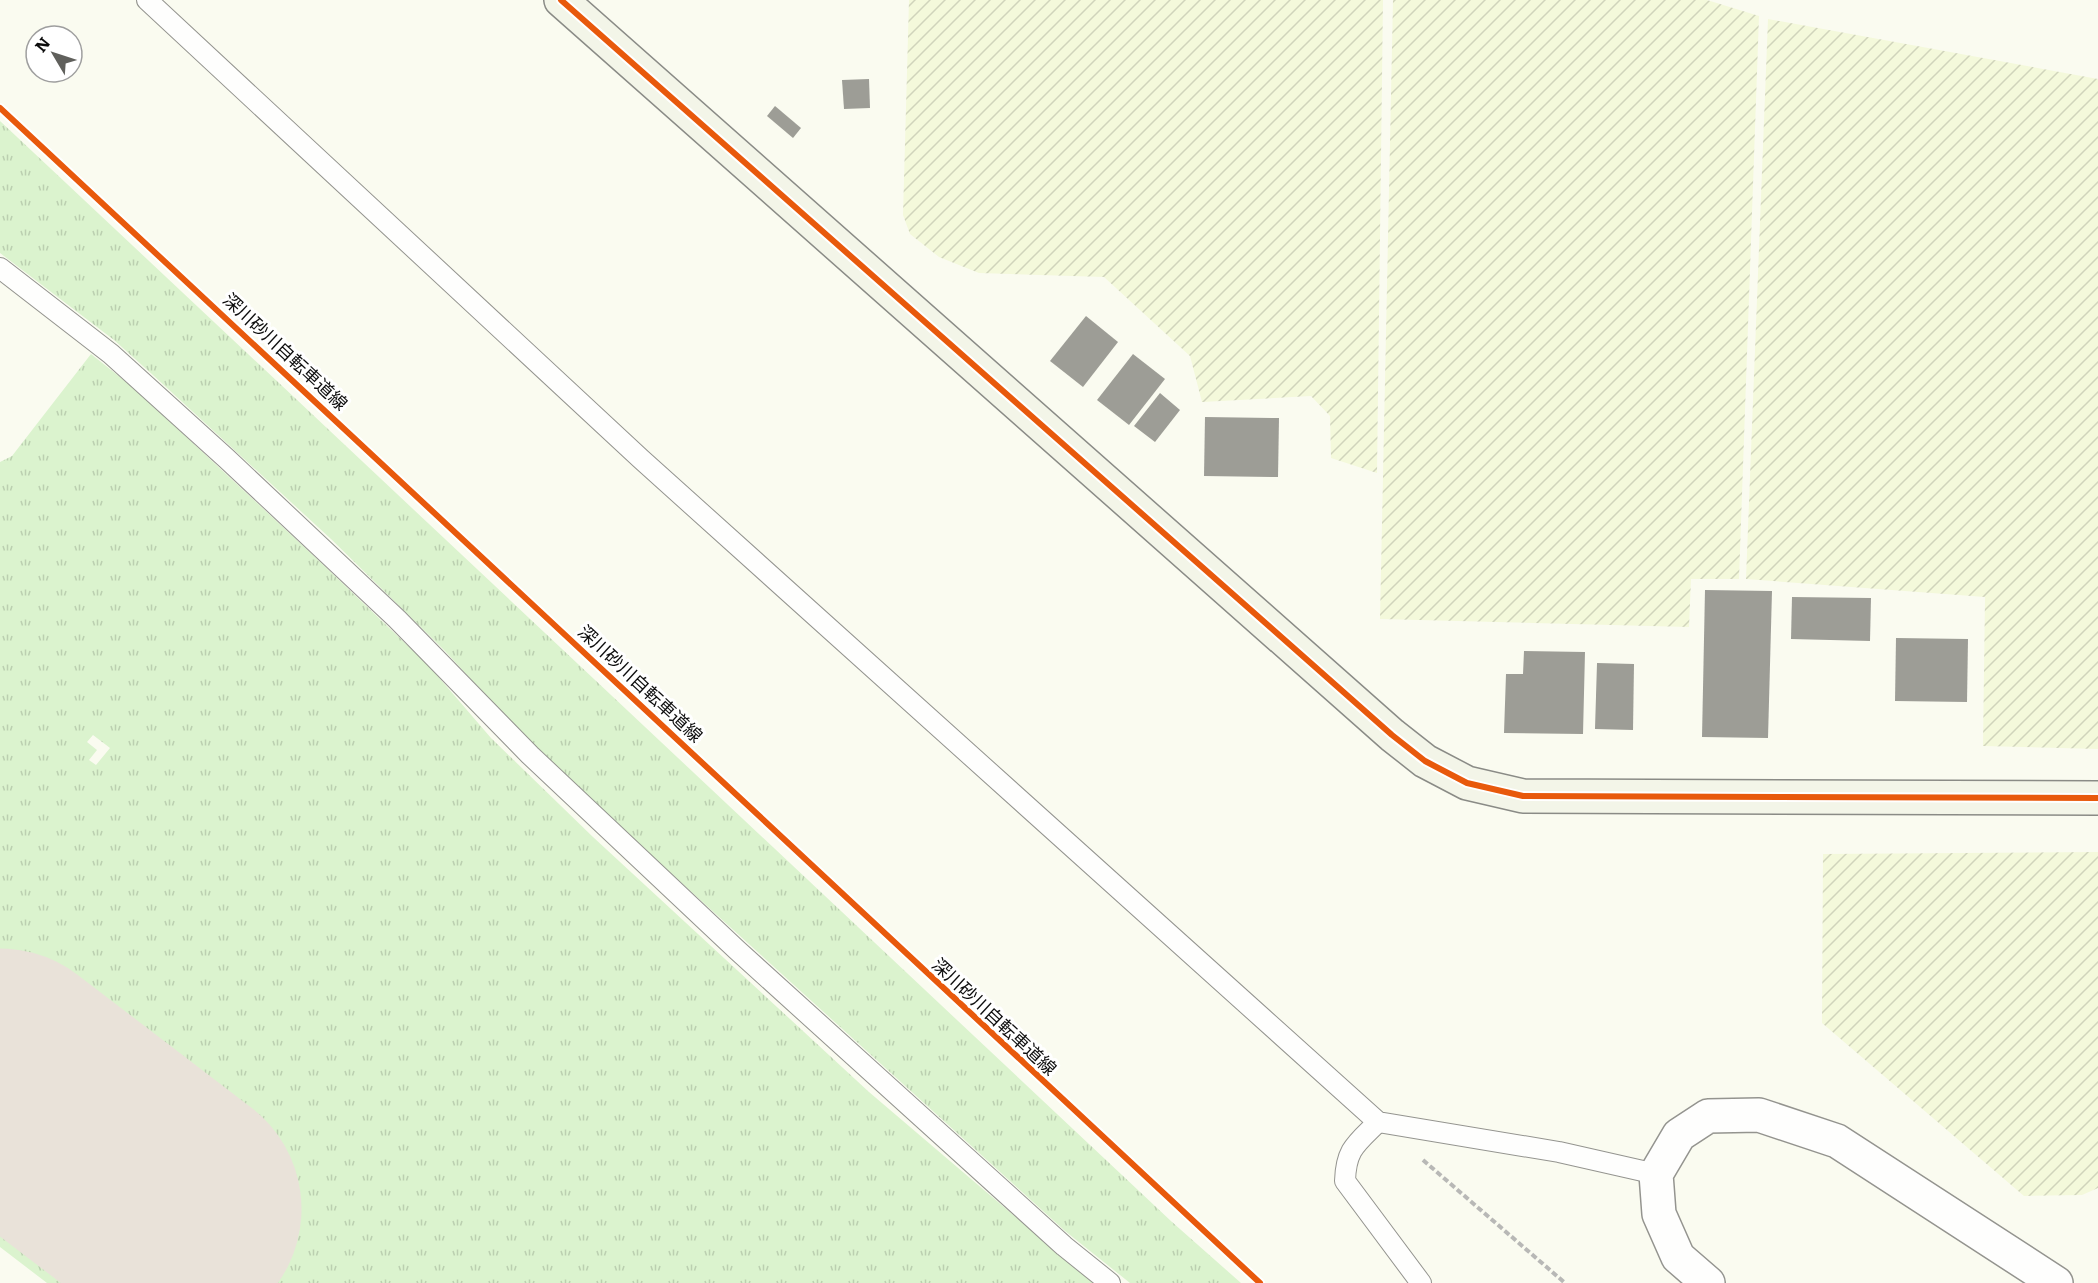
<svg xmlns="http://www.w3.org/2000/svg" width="2098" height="1283" viewBox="0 0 2098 1283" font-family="Literata,'Noto Sans JP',serif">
	<defs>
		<pattern id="farmland-furrows" width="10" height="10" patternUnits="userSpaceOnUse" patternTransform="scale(1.5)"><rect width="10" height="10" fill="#f4f9db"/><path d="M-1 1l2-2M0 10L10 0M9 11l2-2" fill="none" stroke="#d0d4bb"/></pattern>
		<pattern id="grass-tufts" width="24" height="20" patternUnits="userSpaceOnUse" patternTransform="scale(1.5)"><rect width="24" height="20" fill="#dbf3ce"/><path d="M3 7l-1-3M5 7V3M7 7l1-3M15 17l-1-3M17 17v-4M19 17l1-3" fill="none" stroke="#bbcfb0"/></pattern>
	</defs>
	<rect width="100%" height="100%" fill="#fafbf0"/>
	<g fill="url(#farmland-furrows)">
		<polygon points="909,0 1383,0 1377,473 1331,458 1330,416 1311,396 1202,402 1190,356 1104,277 979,273 939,257 910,234 903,215"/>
		<polygon points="1393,0 1707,0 1759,16 1739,579 1691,579 1689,627 1380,619"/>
		<polygon points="1768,19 2098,79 2098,749 1983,746 1985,597 1746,579"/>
		<polygon points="2098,852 2098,1188 2082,1195 2024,1196 1822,1023 1823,854"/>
	</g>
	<g fill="url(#grass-tufts)" fill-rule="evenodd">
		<polygon points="0,121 1172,1222 1241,1283 1130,1283 1065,1231 611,819 510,722 445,651 331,539 154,376 114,340 0,253"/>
		<path d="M 91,354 L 135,389 L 315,557 L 429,666 L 491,738 L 593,837 L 869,1092 L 1093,1283 L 141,1283 L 149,1271 L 142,1265 L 134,1275 L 124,1268 L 119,1274 L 129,1283 L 47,1283 L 0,1247 L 0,462 L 12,456 ZM 93,735 L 110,748 L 96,765 L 89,760 L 97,750 L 87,742 ZM 245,1113 L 262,1127 L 248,1144 L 242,1139 L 249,1129 L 239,1121 Z"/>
	</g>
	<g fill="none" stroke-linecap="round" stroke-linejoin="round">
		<polyline stroke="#e9e2d9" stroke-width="255" points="0,1076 174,1209"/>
	</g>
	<g fill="#9d9d96">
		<polygon points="869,79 870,108 844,109 842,80"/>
		<polygon points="775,106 801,128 793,138 767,116"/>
		<polygon points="1086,316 1118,342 1083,387 1050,361"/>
		<polygon points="1133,354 1165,379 1129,425 1097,400"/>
		<polygon points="1160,393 1180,410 1155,442 1134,426"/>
		<polygon points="1205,417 1279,418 1278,477 1204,476"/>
		<polygon points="1705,590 1772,591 1768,738 1702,737"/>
		<polygon points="1792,597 1871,598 1870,641 1791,639"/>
		<polygon points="1896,638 1968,639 1967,702 1895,701"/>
		<polygon points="1524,651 1585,652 1583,734 1504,733 1506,674 1523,674"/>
		<polygon points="1597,663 1634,664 1633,730 1595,729"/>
	</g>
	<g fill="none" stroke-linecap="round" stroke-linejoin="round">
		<defs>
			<g id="lane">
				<polyline points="147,0 641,459 1378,1122 1559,1152 1656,1174"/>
				<polyline points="0,268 111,354 227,459 397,619 530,755 737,950 1064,1246 1110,1283"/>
				<path d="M 1378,1122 C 1356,1144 1346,1149 1345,1181 L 1421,1283"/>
			</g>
			<polyline id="street" points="1708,1283 1678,1257 1659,1214 1656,1174 1679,1135 1708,1116 1759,1115 1837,1141 2056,1283"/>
			<polyline id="secondary" points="561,0 1392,735 1425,761 1467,783 1523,796 2098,798"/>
		</defs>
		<use href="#lane" stroke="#94948f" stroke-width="22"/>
		<use href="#street" stroke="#94948f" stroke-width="36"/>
		<use href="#secondary" stroke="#8a8b86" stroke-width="36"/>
		<polyline stroke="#b8b8b6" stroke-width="4" stroke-dasharray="6 3" stroke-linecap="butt" points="1423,1160 1565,1283"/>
		<use href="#lane" stroke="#fefefd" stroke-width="20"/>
		<use href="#street" stroke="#fefefd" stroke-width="33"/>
		<use href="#secondary" stroke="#f3f5e8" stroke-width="33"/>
		<defs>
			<g id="cycleway">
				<polyline points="561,0 1392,735 1425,761 1467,783 1523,796 2098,798"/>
				<polyline points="0,108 1260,1283"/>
			</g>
		</defs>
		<use href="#cycleway" stroke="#fff" stroke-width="10"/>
		<use href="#cycleway" stroke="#e8590c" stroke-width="6"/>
	</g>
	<g text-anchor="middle" stroke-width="6" stroke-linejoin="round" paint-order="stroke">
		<g font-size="18" fill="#0d0d0d" stroke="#fff">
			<text transform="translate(285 352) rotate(43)" y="6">深川砂川自転車道線</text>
			<text transform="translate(640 684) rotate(43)" y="6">深川砂川自転車道線</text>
			<text transform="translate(994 1017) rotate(43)" y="6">深川砂川自転車道線</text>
		</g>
	</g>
	<g transform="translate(54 54) rotate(309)"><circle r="28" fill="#ffffff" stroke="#9e9e9e" stroke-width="1.5"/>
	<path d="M0-4.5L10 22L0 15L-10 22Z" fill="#60605c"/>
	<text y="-9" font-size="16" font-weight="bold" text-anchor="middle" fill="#0d0d0d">N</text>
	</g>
</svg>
